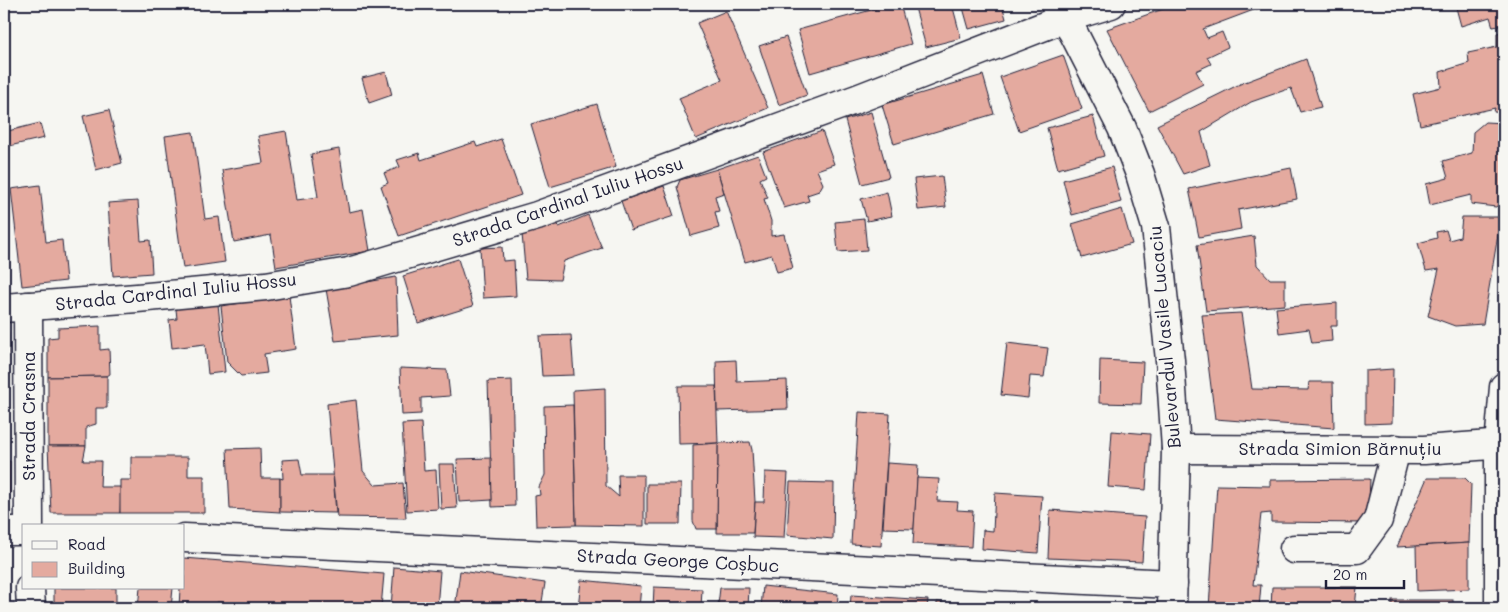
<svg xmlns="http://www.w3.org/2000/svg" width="1508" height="612" viewBox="0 0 1508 612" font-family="Mali,sans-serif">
	<rect width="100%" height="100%" fill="#f6f6f2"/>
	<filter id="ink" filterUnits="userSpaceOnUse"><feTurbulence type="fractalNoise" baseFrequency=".02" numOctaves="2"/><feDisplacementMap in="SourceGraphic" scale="10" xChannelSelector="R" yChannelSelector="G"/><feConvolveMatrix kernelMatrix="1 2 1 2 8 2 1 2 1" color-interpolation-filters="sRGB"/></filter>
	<g filter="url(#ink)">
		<g fill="#e4aa9f" stroke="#22223b">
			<polygon points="893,4 900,4 911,44 810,73 798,30"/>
			<polygon points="914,4 952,4 961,38 926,47"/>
			<polygon points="962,4 1002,4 1006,19 969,29"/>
			<polygon points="1177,4 1267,4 1267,5 1203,29 1207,38 1222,32 1228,47 1207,57 1211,64 1196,71 1203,84 1149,111 1107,29"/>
			<polygon points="1338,4 1356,4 1340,8"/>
			<polygon points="1455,4 1504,4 1504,25 1493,27 1490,17 1461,26"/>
			<polygon points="726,11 768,108 696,139 679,98 722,80 697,23"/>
			<polygon points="1504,32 1504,113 1494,112 1495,108 1420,125 1413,94 1441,87 1440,72 1469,63 1468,53 1497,47 1497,33"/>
			<polygon points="786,37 807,95 779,105 759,46"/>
			<polygon points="1063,55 1082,109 1019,131 1000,77"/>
			<polygon points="1306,59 1321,107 1300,112 1291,88 1251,102 1201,132 1210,165 1183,174 1157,125 1240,84"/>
			<polygon points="386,72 392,95 369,103 362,78"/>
			<polygon points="983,75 994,114 894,144 882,105"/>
			<polygon points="597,104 616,167 550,187 531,124"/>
			<polygon points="109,110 122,163 96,170 83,116"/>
			<polygon points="871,112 889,177 862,184 845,120"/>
			<polygon points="1093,116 1104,156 1058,169 1047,128"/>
			<polygon points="1485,122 1504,123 1504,199 1496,207 1471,204 1471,195 1430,205 1426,184 1448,178 1443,161 1472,153 1473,132"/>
			<polygon points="40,123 44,138 5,147 4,132"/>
			<polygon points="286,131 297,200 318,197 311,154 339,149 349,212 363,209 370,251 276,267 271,235 234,242 222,170 263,163 258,136"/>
			<polygon points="822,131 834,164 817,170 823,184 819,191 807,195 809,201 784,208 763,152"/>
			<polygon points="193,132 205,219 219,217 225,262 183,268 165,136"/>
			<polygon points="501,139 521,195 399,236 381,186 388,183 384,173 400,167 397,160 419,153 421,160 475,142 477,147"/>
			<polygon points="758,155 766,176 760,179 768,198 764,199 771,221 771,236 784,234 793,268 777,272 772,255 745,262 717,169"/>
			<polygon points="1112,167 1121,202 1072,215 1063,180"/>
			<polygon points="1291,168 1297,199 1238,210 1241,229 1199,237 1189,189"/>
			<polygon points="717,169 724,193 715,196 719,211 715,212 719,228 691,236 677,187 680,180"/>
			<polygon points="942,176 946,207 918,210 914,179"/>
			<polygon points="40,185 46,242 62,240 66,281 22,286 11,189"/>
			<polygon points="664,186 674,216 631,230 621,201"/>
			<polygon points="887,192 892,216 867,221 861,199"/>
			<polygon points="138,201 141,241 150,240 152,273 113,276 108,203"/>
			<polygon points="1122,209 1132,244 1082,258 1072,224"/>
			<polygon points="588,215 602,248 564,261 560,280 526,279 522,234 557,221 559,227"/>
			<polygon points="1462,217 1501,217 1483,324 1455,326 1428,316 1439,269 1426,271 1418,243 1437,238 1436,232 1446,230 1449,240 1460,237"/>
			<polygon points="864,219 867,250 838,252 835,222"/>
			<polygon points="1254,236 1257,265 1270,279 1285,279 1285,305 1206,311 1197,245"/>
			<polygon points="4,244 8,286 4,287"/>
			<polygon points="502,247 503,261 514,260 516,296 483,298 480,248"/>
			<polygon points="458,259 473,306 418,323 403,276"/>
			<polygon points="396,277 398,335 335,341 326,289"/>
			<polygon points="289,296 296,349 264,354 267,373 241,376 227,362 221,306"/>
			<polygon points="1337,303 1337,326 1331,326 1332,341 1312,343 1309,329 1279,333 1276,308"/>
			<polygon points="218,304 225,372 208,374 205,344 172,348 169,320 177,319 176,309"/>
			<polygon points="1241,313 1252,389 1308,390 1309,382 1333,382 1334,428 1215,419 1202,315"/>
			<polygon points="100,326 100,350 109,349 110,374 107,376 48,377 48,338 58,337 58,328"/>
			<polygon points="4,328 8,332 8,357 4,362"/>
			<polygon points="571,335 574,375 542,376 539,336"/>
			<polygon points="1007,343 1048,348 1044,377 1030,376 1028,398 1001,395"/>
			<polygon points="736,360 737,382 787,380 788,409 717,411 716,361"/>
			<polygon points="1100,360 1143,362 1141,404 1099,403"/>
			<polygon points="400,368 447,370 450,396 421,398 421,414 402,415"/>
			<polygon points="1393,369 1392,423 1365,424 1365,371"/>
			<polygon points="107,376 107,408 96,408 96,424 86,427 86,446 48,446 48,377"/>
			<polygon points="512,380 515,506 492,507 488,381"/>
			<polygon points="678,386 716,386 718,443 679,444"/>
			<polygon points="605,388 606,486 619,497 618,475 644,475 644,526 576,525 573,390"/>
			<polygon points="356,400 363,471 375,485 403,483 406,518 337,517 327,404"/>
			<polygon points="573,405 576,525 536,526 535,496 540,495 539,487 545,475 544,406"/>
			<polygon points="859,412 890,414 881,546 851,544"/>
			<polygon points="421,423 424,471 436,470 438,509 407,511 402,424"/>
			<polygon points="1112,431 1150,434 1146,490 1108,487"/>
			<polygon points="750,442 752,450 755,502 753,533 717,533 718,443"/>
			<polygon points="718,443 717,529 696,529 693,521 693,445"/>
			<polygon points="48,446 86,446 83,461 101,461 100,487 121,487 120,513 51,513"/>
			<polygon points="260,448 261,478 280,478 280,512 230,509 227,449"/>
			<polygon points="131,457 188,457 188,476 204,476 204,513 120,513 120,480 131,480"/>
			<polygon points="491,458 492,500 459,502 457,459"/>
			<polygon points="299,459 302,475 333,475 336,513 280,512 280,478 283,479 282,460"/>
			<polygon points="4,461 10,461 10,493 4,499"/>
			<polygon points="887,463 918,465 914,529 883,528"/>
			<polygon points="439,464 454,464 457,508 441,509"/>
			<polygon points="765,472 788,473 784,538 753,537 755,502 764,502"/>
			<polygon points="917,478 939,479 937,501 958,502 957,510 973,511 971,547 913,544"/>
			<polygon points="1427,478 1465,478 1471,484 1469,543 1397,547"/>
			<polygon points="1370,479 1368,523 1271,522 1271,513 1261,514 1253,585 1261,585 1259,608 1209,608 1217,485 1270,486 1270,480"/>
			<polygon points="790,482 834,483 833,539 787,535"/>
			<polygon points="647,484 681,484 680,524 647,524"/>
			<polygon points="995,493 1042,496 1038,553 982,549 983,530 993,531"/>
			<polygon points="1050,510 1145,517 1142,562 1048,558"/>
			<polygon points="1469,543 1469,589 1417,591 1416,546"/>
			<polygon points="184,558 384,574 381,608 315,605 315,608 252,608 252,604 217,602 216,608 179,608 180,588 184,588"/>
			<polygon points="394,567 440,571 437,608 391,608"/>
			<polygon points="460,571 545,583 541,608 455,608"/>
			<polygon points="581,580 641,586 639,608 578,608"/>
			<polygon points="763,586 838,594 837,608 761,608"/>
			<polygon points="654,587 702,589 701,608 653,608"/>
			<polygon points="1272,587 1357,587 1355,608 1271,608"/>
			<rect x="54" y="588" width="62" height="20"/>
			<polygon points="140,588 173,588 171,608 138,608"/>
			<polygon points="720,588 749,588 748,608 732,608 732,605 718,605"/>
			<polygon points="851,595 928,600 927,608 850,608"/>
			<rect x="1392" y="600" width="61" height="8"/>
			<polygon points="937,602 963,606 962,608 937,608"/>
			<polygon points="1028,605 1132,607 1133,608 1028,608"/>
		</g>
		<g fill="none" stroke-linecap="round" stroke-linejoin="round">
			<defs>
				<g id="street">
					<polyline points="28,306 29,526"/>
					<polyline points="4,308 137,298 266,286 349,272 537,216 857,99 1065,18 1111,4"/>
					<polyline points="1176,449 1424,450 1504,444"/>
					<polyline points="4,531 24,531"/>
					<polyline points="184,538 1173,584"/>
					<polyline points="1294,549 1357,549 1378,520 1396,449"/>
					<polyline points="30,588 31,608"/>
					<polyline points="1499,608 1499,445 1504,387"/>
				</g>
				<polyline id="secondary" points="1055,4 1073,32 1122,128 1140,174 1156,227 1170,360 1176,449 1172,608"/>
			</defs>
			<use href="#street" stroke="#22223b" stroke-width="31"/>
			<use href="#secondary" stroke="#22223b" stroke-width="31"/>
			<use href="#street" stroke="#f6f6f2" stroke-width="28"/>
			<use href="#secondary" stroke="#f6f6f2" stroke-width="28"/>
		</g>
	</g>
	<g text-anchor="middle" stroke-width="4" stroke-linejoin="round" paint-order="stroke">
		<g font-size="18" fill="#22223b" stroke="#f6f6f2">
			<text transform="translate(568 202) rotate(-19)" y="6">Strada Cardinal Iuliu Hossu</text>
			<text transform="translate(176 292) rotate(-6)" y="6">Strada Cardinal Iuliu Hossu</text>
			<text transform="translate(1165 337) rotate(-95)" y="6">Bulevardul Vasile Lucaciu</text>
			<text transform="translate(29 416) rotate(-90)" y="6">Strada Crasna</text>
			<text x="1340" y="455">Strada Simion Bărnuțiu</text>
			<text transform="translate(678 561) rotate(3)" y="6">Strada George Coșbuc</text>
		</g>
	</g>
	<rect width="1508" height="612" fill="none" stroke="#f6f6f2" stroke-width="20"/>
	<rect x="10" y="10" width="1488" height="592" fill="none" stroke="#22223b" stroke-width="2" filter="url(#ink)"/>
	<rect x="22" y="524" width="162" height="65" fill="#f6f6f2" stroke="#a1a1a9"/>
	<rect x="32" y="541" width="25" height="8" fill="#f6f6f2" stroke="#a1a1a9"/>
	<text x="68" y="550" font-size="15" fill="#22223b">Road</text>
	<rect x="32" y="562" width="25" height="15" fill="#e4aa9f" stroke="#a1a1a9"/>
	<text x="68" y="574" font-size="15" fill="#22223b">Building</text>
	<path d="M1326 580v8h78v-8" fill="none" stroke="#22223b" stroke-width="2.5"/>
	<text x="1333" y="580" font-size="15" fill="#22223b" stroke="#f6f6f2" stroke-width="4" paint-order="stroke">20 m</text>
</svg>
